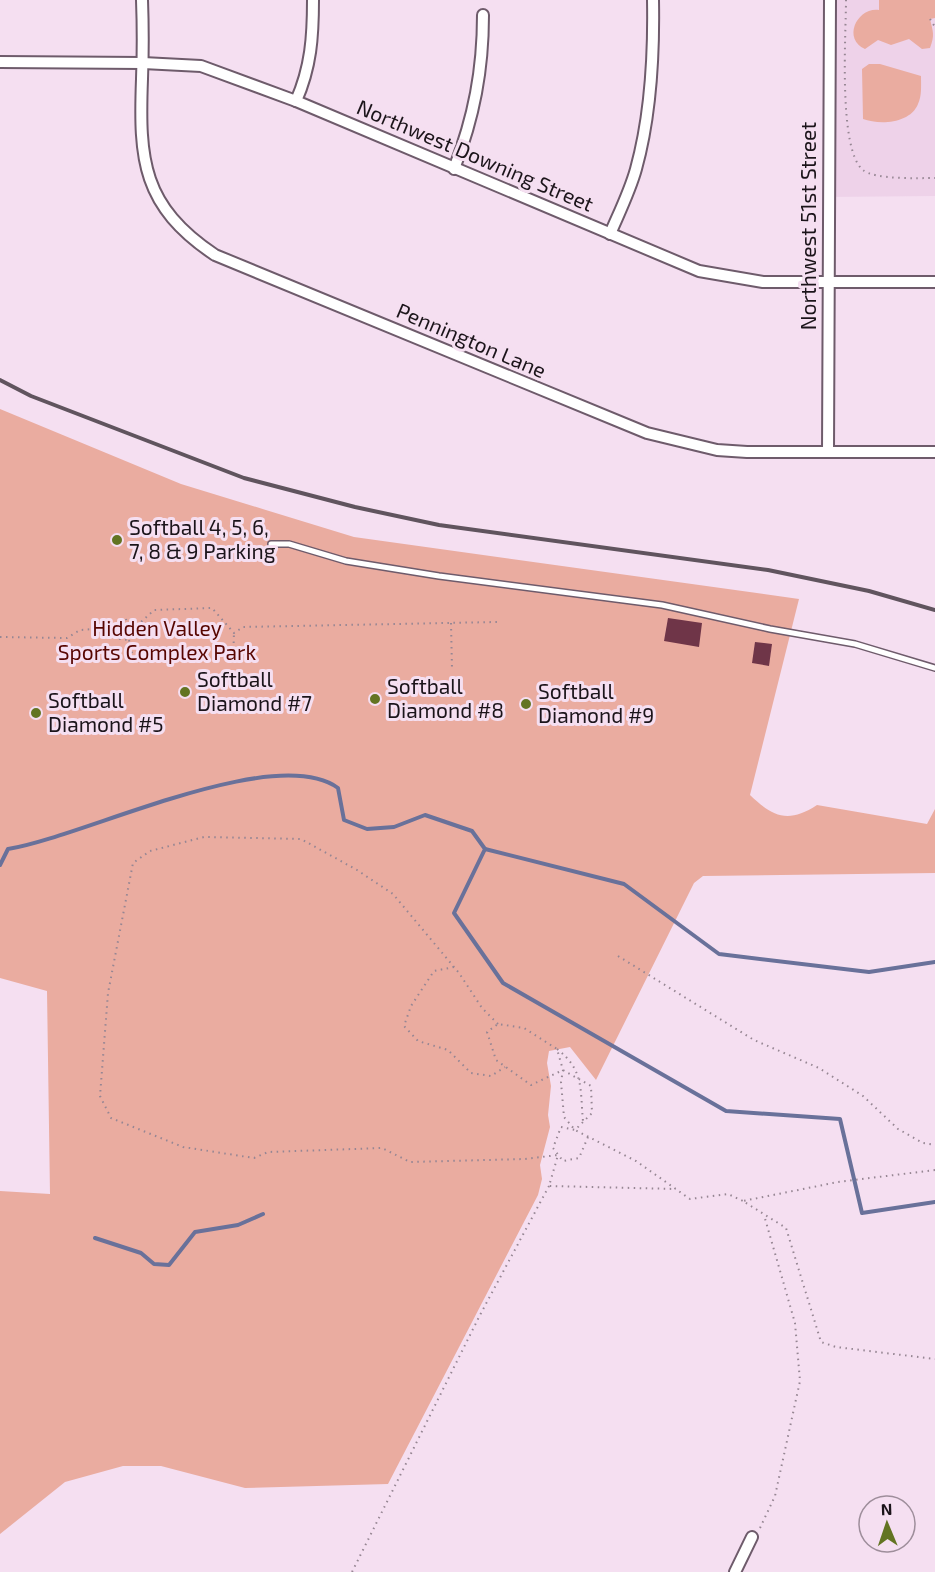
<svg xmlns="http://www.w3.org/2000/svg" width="935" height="1572" viewBox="0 0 935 1572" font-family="'Exo 2',sans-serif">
	<rect width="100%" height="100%" fill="#f5dff1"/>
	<polygon fill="#eed2e9" points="830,0 935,0 935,196 828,197"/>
	<g fill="#eaaca0">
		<path d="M 879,0 L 935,0 L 935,18 L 930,19 C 933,32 935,35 930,48 L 922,49 L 909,39 L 891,45 L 878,40 L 865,49 C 842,39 857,7 879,10 Z"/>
		<path d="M 869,64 L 880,64 L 921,76 C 921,85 922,96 918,104 C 910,124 879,125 863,119 L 862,69 Z"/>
		<path d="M 0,409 L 181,484 L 354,537 L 799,599 L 750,795 C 773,817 788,824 817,805 L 927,824 L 935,809 L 935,873 L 703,876 L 694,883 L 596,1080 L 570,1047 L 549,1051 L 547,1063 L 551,1086 L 548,1115 L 550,1127 L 540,1165 L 542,1179 L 538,1195 L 388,1484 L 245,1488 L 161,1466 L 123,1466 L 65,1482 L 0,1534 L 0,1191 L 50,1194 L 47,991 L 0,978 Z"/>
	</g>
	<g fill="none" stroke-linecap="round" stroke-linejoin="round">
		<g stroke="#69719a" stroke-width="4">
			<polyline points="485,849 624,884 719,954 869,972 935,962"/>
			<path d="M 0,865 L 8,849 C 83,837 274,742 338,788 L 344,820 L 367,829 L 394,827 L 425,815 L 472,831 L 485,849 L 454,913 L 503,983 L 726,1111 L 840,1119 L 862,1213 L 935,1202"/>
			<polyline points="95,1238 141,1253 154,1264 169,1265 195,1232 238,1225 263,1214"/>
		</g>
	</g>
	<g fill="#6f3548">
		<polygon points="668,618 702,623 699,647 664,641"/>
		<polygon points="755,642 772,644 769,666 752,663"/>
	</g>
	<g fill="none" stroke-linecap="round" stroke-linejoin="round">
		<defs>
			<polyline id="lane" points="271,544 289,544 346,561 439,576 662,605 770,629 855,644 935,668"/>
			<g id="street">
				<path d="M 142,0 C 143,26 143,52 142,79 C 139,160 142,206 215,255 L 647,433 L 717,450 L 747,452 L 935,452"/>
				<polyline points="0,62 143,63 201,66 296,101 699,271 763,282 935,282"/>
				<path d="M 296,101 C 311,67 313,37 313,0"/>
				<path d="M 454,169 C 474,117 483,70 483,15"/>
				<path d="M 610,234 C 619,213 630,191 636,169 C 651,115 654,56 653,0"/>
				<polyline points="828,452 830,0"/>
				<polyline points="735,1572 752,1537"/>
			</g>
		</defs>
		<use href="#lane" stroke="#6e5b6b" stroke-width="8"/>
		<use href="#street" stroke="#6e5b6b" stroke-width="14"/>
		<g stroke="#968693" stroke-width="2" stroke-dasharray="1.5 4.5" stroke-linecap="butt">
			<path d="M 846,0 C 846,34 838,150 863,170 C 875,180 919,178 935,178"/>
			<polyline points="930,19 935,27"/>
			<polyline points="451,623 452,669"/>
			<polyline points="128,634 154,610 212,608 234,633 243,627 497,622"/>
			<polyline points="0,637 67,638 80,630 109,628 120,639 129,640 126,619"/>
			<polyline points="129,640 134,662"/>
			<polyline points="233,661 234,633"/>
			<polyline points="618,956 754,1040 819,1068 863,1096 898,1129 923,1143 935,1145"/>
			<polyline points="454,967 434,971 411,1006 404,1026 418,1041 448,1050 471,1073 491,1076 505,1067"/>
			<polyline points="498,1024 482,1008 459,973 393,894 357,870 301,839 204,837 150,851 133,863 108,993 100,1096 111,1118 183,1147 254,1158 268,1152 382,1148 410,1162 525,1159 558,1155 549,1186 676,1189"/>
			<path d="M 557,1049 C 584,1070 580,1088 583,1121"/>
			<polyline points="588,1137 579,1158 563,1161 553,1148 561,1127 575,1130 592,1113 591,1086 563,1070 531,1085 496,1060 487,1032 498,1024 524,1028 557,1049 563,1070 561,1082 564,1117 575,1130 636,1161 690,1199 728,1194 743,1201"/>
			<polyline points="935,1170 838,1182 743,1201 786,1228 821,1342 836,1347 935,1359"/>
			<polyline points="760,1528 775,1496 800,1381 795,1323 764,1215"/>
			<polyline points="352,1572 480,1315 549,1186"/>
		</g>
		<use href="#lane" stroke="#fff" stroke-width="5"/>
		<use href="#street" stroke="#fff" stroke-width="10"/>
		<polyline stroke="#60545e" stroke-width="4" points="0,380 31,396 244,478 355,507 439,525 768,570 869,591 935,610"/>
	</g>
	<g fill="#637422" stroke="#f5dff1" stroke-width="2">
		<circle cx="117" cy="540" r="6"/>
		<circle cx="185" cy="692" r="6"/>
		<circle cx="375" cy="699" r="6"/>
		<circle cx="526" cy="704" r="6"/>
		<circle cx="36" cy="713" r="6"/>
	</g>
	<g text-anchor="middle" stroke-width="6" stroke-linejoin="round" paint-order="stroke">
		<g font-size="21" fill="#1b141a" stroke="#f5dff1">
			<text transform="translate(475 156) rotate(23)" y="7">Northwest Downing Street</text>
			<text transform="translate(809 226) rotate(-90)" y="7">Northwest 51st Street</text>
			<text transform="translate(471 341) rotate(23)" y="7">Pennington Lane</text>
		</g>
		<g font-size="21" fill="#1b141a" stroke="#f5dff1" text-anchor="start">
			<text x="129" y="535">Softball 4, 5, 6,<tspan x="129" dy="24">7, 8 &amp; 9 Parking</tspan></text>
			<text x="197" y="687">Softball<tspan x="197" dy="24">Diamond #7</tspan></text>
			<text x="387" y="694">Softball<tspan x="387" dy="24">Diamond #8</tspan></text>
			<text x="538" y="699">Softball<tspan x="538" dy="24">Diamond #9</tspan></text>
			<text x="48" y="708">Softball<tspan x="48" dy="24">Diamond #5</tspan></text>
		</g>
		<g font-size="21" fill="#570500" stroke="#f5dff1">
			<text x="157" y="636">Hidden Valley<tspan x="157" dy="24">Sports Complex Park</tspan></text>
		</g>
	</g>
	<g transform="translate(887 1524) rotate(358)"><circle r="28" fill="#f5dff1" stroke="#9e8e9b" stroke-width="1.5"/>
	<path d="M0-4.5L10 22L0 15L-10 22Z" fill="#637422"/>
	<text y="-9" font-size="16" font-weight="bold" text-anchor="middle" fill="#1b141a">N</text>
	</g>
</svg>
